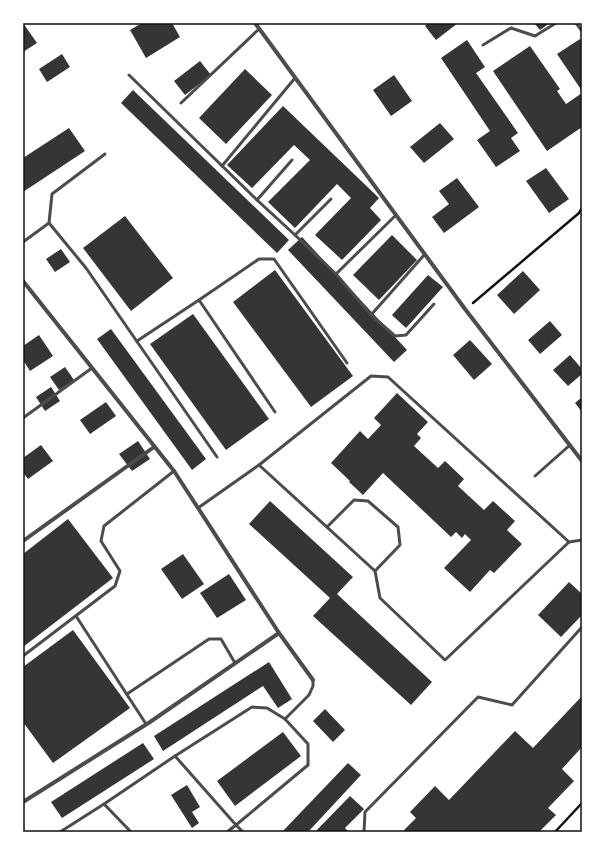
<svg xmlns="http://www.w3.org/2000/svg" width="605" height="855" viewBox="0 0 605 855" font-family="Rubik,sans-serif">
	<rect width="100%" height="100%" fill="#fff"/>
	<g fill="#353535">
		<polygon points="23,23 37,43 23,52"/>
		<polygon points="142,23 172,23 180,37 146,58 130,30"/>
		<polygon points="428,23 458,23 436,40 425,26"/>
		<polygon points="534,23 550,23 540,30"/>
		<polygon points="580,39 582,42 582,91 557,54"/>
		<polygon points="467,40 485,67 476,73 518,133 511,138 520,151 496,167 477,140 490,131 441,58"/>
		<polygon points="530,46 560,89 557,91 566,104 582,93 582,127 547,151 493,71"/>
		<polygon points="62,54 70,67 47,82 39,69"/>
		<polygon points="200,61 211,75 185,95 174,81"/>
		<polygon points="245,69 272,95 226,144 199,118"/>
		<polygon points="394,75 412,101 391,116 373,90"/>
		<polygon points="133,90 289,240 277,253 121,103"/>
		<polygon points="283,106 379,198 370,208 381,220 342,260 315,235 351,198 337,184 295,228 268,202 310,160 294,145 252,188 227,165"/>
		<polygon points="440,123 454,139 424,163 410,147"/>
		<polygon points="69,128 85,151 23,192 23,158"/>
		<polygon points="546,168 569,199 549,213 526,181"/>
		<polygon points="457,178 479,207 444,233 432,217 449,204 439,191"/>
		<polygon points="125,216 173,278 131,311 83,248"/>
		<polygon points="392,235 417,260 379,300 353,275"/>
		<polygon points="302,237 407,350 394,362 288,250"/>
		<polygon points="61,249 70,262 55,272 46,259"/>
		<polygon points="275,270 353,376 311,407 233,302"/>
		<polygon points="523,271 540,290 514,314 497,295"/>
		<polygon points="428,275 443,287 406,328 392,315"/>
		<polygon points="193,314 269,419 226,450 150,344"/>
		<polygon points="550,321 562,335 540,354 528,340"/>
		<polygon points="111,329 206,459 192,470 97,339"/>
		<polygon points="39,335 53,356 30,371 23,360 23,346"/>
		<polygon points="470,340 492,364 474,380 453,355"/>
		<polygon points="570,355 582,369 582,374 568,386 553,370"/>
		<polygon points="65,367 74,380 59,390 50,377"/>
		<polygon points="51,387 60,401 45,411 36,397"/>
		<polygon points="397,393 428,422 417,434 421,438 414,446 438,468 445,461 464,479 458,486 484,510 493,501 515,521 507,530 522,544 494,573 490,570 470,592 444,568 471,540 465,534 462,538 456,532 451,537 383,473 363,495 349,482 350,481 331,463 360,431 368,439 381,425 374,418"/>
		<polygon points="582,397 582,412 575,403"/>
		<polygon points="106,402 116,416 90,434 80,420"/>
		<polygon points="138,441 150,459 132,471 119,454"/>
		<polygon points="41,445 53,461 28,479 23,472 23,458"/>
		<polygon points="270,501 353,577 337,594 432,682 411,705 313,616 330,598 249,524"/>
		<polygon points="68,519 113,578 23,647 23,554"/>
		<polygon points="183,554 204,584 182,599 161,569"/>
		<polygon points="229,574 246,600 217,618 200,593"/>
		<polygon points="569,582 582,594 582,615 561,637 538,615"/>
		<polygon points="73,630 130,708 53,763 23,722 23,667"/>
		<polygon points="269,662 292,699 278,708 263,686 163,751 154,736"/>
		<polygon points="582,696 582,747 562,769 574,781 548,808 556,815 539,832 406,832 404,830 416,818 410,812 435,786 449,800 515,731 533,748"/>
		<polygon points="325,709 345,730 333,742 313,721"/>
		<polygon points="283,732 301,756 235,806 217,781"/>
		<polygon points="143,743 154,759 62,818 51,802"/>
		<polygon points="348,763 361,775 308,832 282,832"/>
		<polygon points="187,785 200,807 192,812 199,823 192,828 171,795"/>
		<polygon points="350,796 364,809 345,828 349,832 315,832"/>
	</g>
	<g fill="none" stroke-linecap="round" stroke-linejoin="round">
		<g stroke="#111" stroke-width="2.5">
			<polyline points="473,303 579,213 582,208"/>
			<polyline points="555,832 582,803"/>
		</g>
		<g stroke="#4c4c4c" stroke-width="3">
			<polyline points="576,23 582,31"/>
			<polyline points="483,45 511,28 535,36 556,23"/>
			<polyline points="129,75 257,200 292,160"/>
			<polyline points="181,103 259,29"/>
			<polyline points="222,166 295,78"/>
			<polyline points="257,200 295,235 331,199"/>
			<polyline points="49,223 86,268 217,457"/>
			<polyline points="295,235 336,274 396,215"/>
			<polyline points="23,242 49,223 52,194 105,154"/>
			<polyline points="336,274 371,315 425,254"/>
			<polyline points="199,300 259,259 274,259 347,363"/>
			<polyline points="371,315 395,336 406,335 434,304"/>
			<polyline points="137,341 199,300 275,412"/>
			<polyline points="23,418 92,368"/>
			<polyline points="259,465 371,376 388,377 569,542"/>
			<polyline points="535,476 570,445"/>
			<polyline points="198,508 259,465 375,571 380,598 445,660 569,542 582,540"/>
			<polyline points="327,527 354,500 368,501 398,527 400,545 375,571"/>
			<polyline points="76,616 146,724"/>
			<polyline points="23,656 115,586 120,571 101,541 104,526 174,471"/>
			<polyline points="127,694 209,639 221,639 235,663"/>
			<polyline points="285,719 309,695 313,686 313,680"/>
			<polyline points="175,756 252,707 267,708 285,719 308,744 308,765 236,825 243,832"/>
			<polyline points="104,804 131,832"/>
			<polyline points="60,832 104,804 175,756 236,825 227,832"/>
			<polyline points="364,832 365,812 478,697 512,705 582,627"/>
		</g>
		<g stroke="#4c4c4c" stroke-width="4">
			<polyline points="255,23 465,309 582,461"/>
			<polyline points="23,281 174,471 198,508 279,633 313,680"/>
			<polyline points="23,541 154,447"/>
			<polyline points="23,802 150,722 279,633"/>
		</g>
	</g>
	<rect width="605" height="855" fill="none" stroke="#ffffff" stroke-width="48"/>
	<rect x="24" y="24" width="557" height="807" fill="none" stroke="#111" stroke-width="1.5"/>
</svg>
